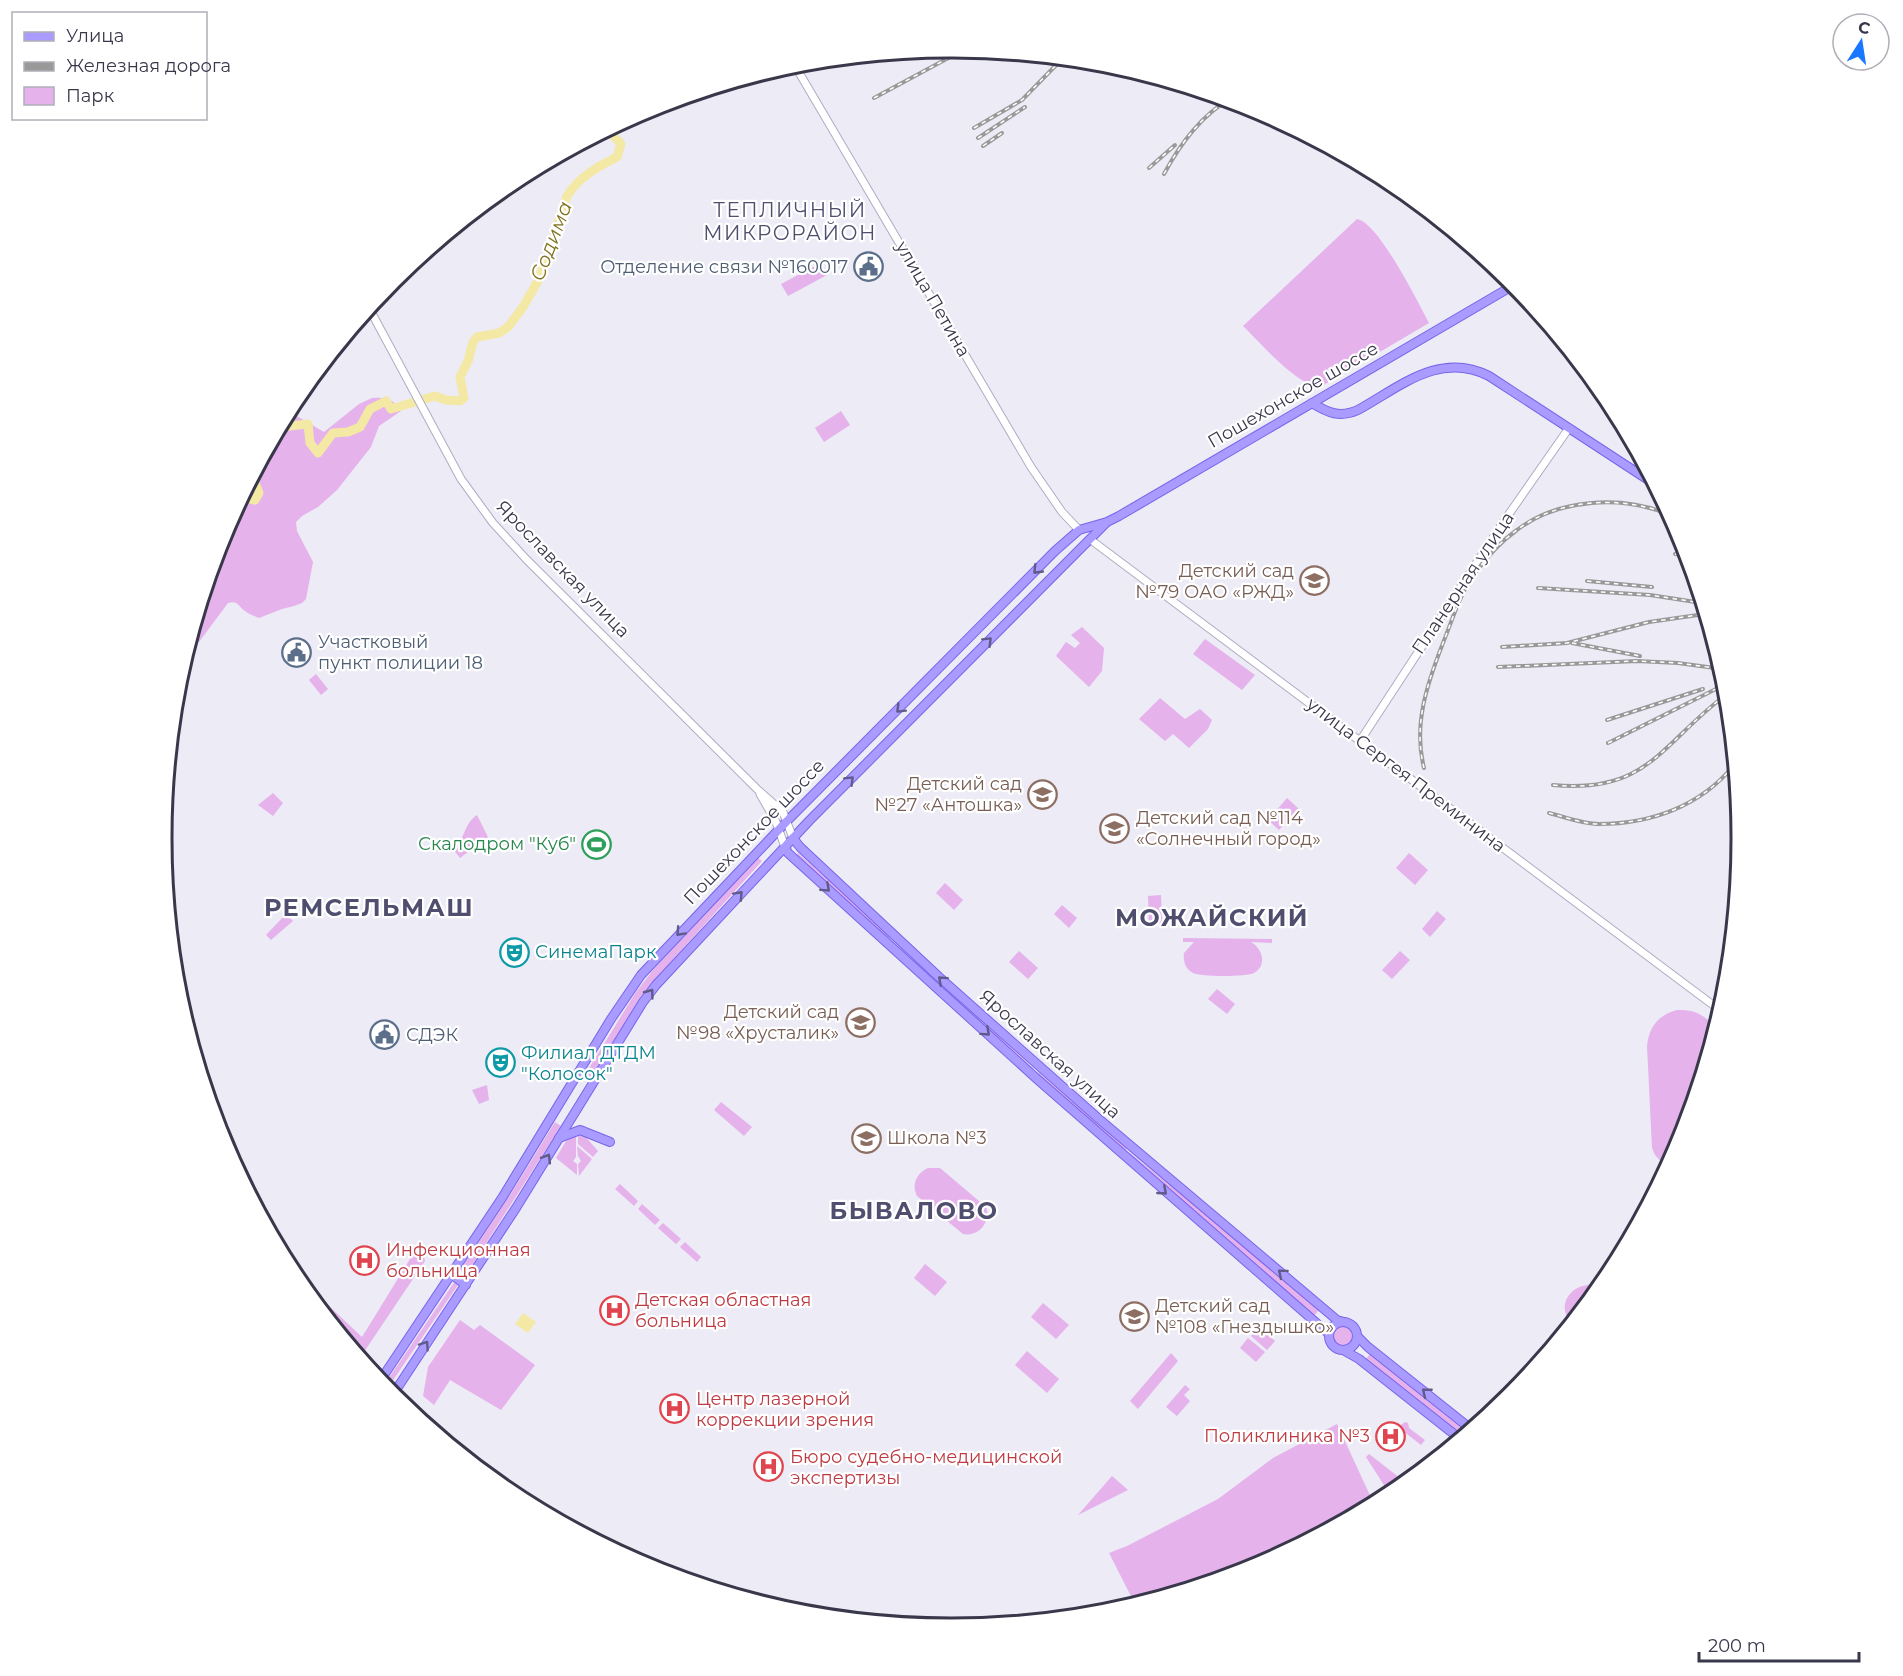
<svg xmlns="http://www.w3.org/2000/svg" width="1903" height="1676" viewBox="0 0 1903 1676" font-family="Montserrat,sans-serif">
	<rect width="100%" height="100%" fill="#ecebf6"/>
	<g fill="#e5b2ec">
		<path d="M 1357,219 C 1378,222 1418,302 1429,323 L 1322,386 C 1298,388 1261,343 1243,326 Z"/>
		<polygon points="821,263 827,275 788,296 781,284"/>
		<path d="M 372,398 C 387,397 393,399 401,411 L 379,426 L 371,447 L 337,490 L 318,507 L 302,516 L 296,522 L 297,531 L 313,562 L 306,599 L 302,603 L 294,606 L 282,609 L 259,618 C 254,616 249,614 245,611 C 238,606 238,600 228,603 L 199,642 L 190,641 L 222,535 L 233,514 L 237,511 L 246,491 L 285,417 L 295,415 L 324,432 L 359,404 Z"/>
		<polygon points="841,411 850,425 824,442 815,428"/>
		<polygon points="1082,627 1104,648 1102,671 1089,687 1056,656 1066,642 1075,648 1080,643 1071,635"/>
		<polygon points="1205,639 1255,675 1242,690 1193,654"/>
		<polygon points="316,674 328,689 321,695 309,680"/>
		<polygon points="1160,698 1185,719 1200,709 1212,720 1208,729 1189,748 1173,734 1165,741 1139,719"/>
		<polygon points="273,793 283,803 273,816 258,805"/>
		<polygon points="1287,798 1299,809 1279,830 1268,820"/>
		<path d="M 477,815 L 488,837 L 460,858 L 453,849 C 465,840 464,823 477,815 Z"/>
		<polygon points="798,853 890,936 887,939 795,857"/>
		<polygon points="1409,853 1428,870 1415,885 1396,868"/>
		<polygon points="757,857 762,861 660,974 641,996 589,1081 583,1078 636,992 654,969"/>
		<polygon points="945,883 963,900 954,910 936,893"/>
		<polygon points="1161,895 1162,923 1149,924 1148,896"/>
		<polygon points="1062,905 1077,918 1069,928 1054,914"/>
		<polygon points="1437,911 1446,919 1430,937 1422,929"/>
		<polygon points="286,914 293,921 271,940 266,935"/>
		<path d="M 1183,938 L 1272,939 L 1272,943 L 1251,942 C 1262,948 1268,965 1254,973 C 1247,977 1200,977 1193,973 C 1185,969 1183,961 1184,953 L 1194,942 L 1183,942 Z"/>
		<polygon points="1019,951 1038,968 1028,979 1009,962"/>
		<polygon points="1400,951 1410,960 1392,979 1382,970"/>
		<polygon points="941,983 1034,1069 1031,1072 938,986"/>
		<polygon points="1217,989 1235,1004 1227,1014 1208,999"/>
		<path d="M 1677,1010 C 1694,1009 1707,1015 1715,1030 L 1681,1141 L 1667,1168 L 1655,1155 L 1652,1148 L 1647,1046 C 1649,1027 1658,1015 1677,1010 Z"/>
		<polygon points="1038,1072 1127,1149 1124,1152 1035,1076"/>
		<polygon points="487,1085 489,1100 479,1104 472,1090"/>
		<polygon points="721,1102 752,1127 744,1136 714,1110"/>
		<polygon points="555,1122 561,1126 467,1273 462,1273 461,1269 512,1192"/>
		<polygon points="580,1134 584,1135 598,1151 593,1157 578,1144 578,1135"/>
		<polygon points="576,1135 576,1157 573,1161 577,1164 577,1175 556,1158 566,1141"/>
		<polygon points="577,1146 592,1159 579,1176 578,1164 581,1161 578,1156"/>
		<polygon points="1130,1153 1235,1238 1319,1310 1314,1316 1128,1156"/>
		<path d="M 928,1168 L 940,1168 L 986,1207 C 991,1222 979,1237 963,1234 L 917,1196 C 911,1184 917,1173 928,1168 Z"/>
		<polygon points="620,1184 638,1201 634,1206 615,1189"/>
		<polygon points="642,1204 660,1220 655,1225 638,1209"/>
		<polygon points="663,1223 681,1239 676,1244 658,1228"/>
		<polygon points="685,1242 701,1257 697,1262 680,1247"/>
		<polygon points="415,1251 423,1253 425,1261 364,1352 330,1320 308,1293 311,1289 362,1337"/>
		<polygon points="925,1264 947,1282 935,1296 914,1278"/>
		<polygon points="455,1281 458,1285 387,1389 384,1385"/>
		<path d="M 1590,1285 L 1599,1289 L 1571,1322 C 1556,1306 1570,1285 1590,1285 Z"/>
		<polygon points="1043,1303 1069,1325 1056,1339 1031,1317"/>
		<polygon points="460,1320 474,1330 480,1325 535,1365 501,1410 450,1380 434,1405 423,1396 428,1367"/>
		<circle cx="1342" cy="1336" r="11"/>
		<polygon points="1259,1327 1275,1341 1267,1350 1251,1336"/>
		<polygon points="1248,1338 1265,1352 1256,1362 1240,1348"/>
		<polygon points="1027,1351 1059,1379 1047,1393 1015,1365"/>
		<polygon points="1171,1353 1178,1361 1138,1409 1130,1401"/>
		<polygon points="1370,1354 1467,1432 1462,1436 1365,1360"/>
		<polygon points="1185,1385 1190,1389 1184,1395 1190,1401 1177,1416 1166,1407"/>
		<polygon points="1405,1422 1408,1423 1409,1428 1425,1440 1421,1445 1398,1427"/>
		<polygon points="1337,1424 1374,1504 1254,1568 1135,1604 1109,1553 1127,1546 1218,1499 1273,1458"/>
		<polygon points="1369,1454 1400,1478 1389,1493 1366,1457"/>
		<polygon points="1112,1476 1128,1490 1078,1515"/>
	</g>
	<polygon fill="#f4e8a5" points="523,1313 536,1322 528,1333 515,1324"/>
	<g fill="none" stroke-linecap="round" stroke-linejoin="round">
		<g stroke="#f4e8a5" stroke-width="9">
			<path d="M 280,427 L 308,424 L 310,443 L 318,453 L 333,433 L 348,432 L 360,427 L 370,409 L 386,401 L 391,409 L 435,396 L 446,400 L 460,401 L 464,398 L 460,377 L 468,361 L 473,342 L 477,337 L 499,333 L 508,327 L 523,307 L 539,279 L 567,196 C 579,177 597,167 617,157 L 621,144 L 608,130"/>
			<polyline points="242,497 255,500 259,493 253,478"/>
		</g>
		<defs>
			<g id="minor">
				<polyline points="794,64 1031,467 1062,512 1079,530"/>
				<polyline points="369,308 461,479 493,523 527,560 757,789 783,812 793,838"/>
				<polyline points="1091,540 1721,1011"/>
				<polyline points="1360,741 1502,524 1569,428"/>
				<polyline points="760,794 776,822 785,847"/>
			</g>
			<g id="major">
				<path d="M 1312,403 C 1328,413 1340,418 1358,410 C 1401,386 1440,351 1489,376 L 1653,483"/>
				<polyline points="793,838 800,847 939,977 1099,1119 1337,1320 1344,1322"/>
				<polyline points="785,847 788,853 1037,1079 1329,1334"/>
				<polyline points="559,1138 580,1130 610,1142"/>
				<polyline points="451,1274 466,1285"/>
				<circle cx="1343" cy="1336" r="14"/>
				<polyline points="1357,1336 1368,1347 1471,1429"/>
				<polyline points="1343,1350 1359,1359 1459,1438"/>
				<polyline points="380,1381 502,1198 611,1019 641,975 787,821 1055,551 1079,530 1107,522 1119,516 1514,285"/>
				<polyline points="392,1396 516,1208 643,1002 656,985 809,821 1106,523"/>
			</g>
		</defs>
		<use href="#minor" stroke="#afacc2" stroke-width="9"/>
		<use href="#major" stroke="#7665ea" stroke-width="10"/>
		<use href="#minor" stroke="#fff" stroke-width="7"/>
		<use href="#major" stroke="#a99bff" stroke-width="8"/>
		<defs>
			<g id="rail">
				<polyline points="874,98 965,49"/>
				<polyline points="974,128 1022,100 1062,59"/>
				<polyline points="978,138 1025,107"/>
				<polyline points="983,146 1002,133"/>
				<polyline points="1149,168 1175,145"/>
				<path d="M 1164,174 C 1179,146 1200,117 1228,100"/>
				<polyline points="1675,554 1687,555"/>
				<polyline points="1587,581 1652,587"/>
				<polyline points="1538,588 1650,595 1702,603"/>
				<polyline points="1572,643 1640,656"/>
				<polyline points="1502,647 1567,643 1649,622 1705,614"/>
				<polyline points="1498,667 1637,661 1678,663 1722,669"/>
				<polyline points="1607,720 1703,689"/>
				<polyline points="1608,743 1726,684"/>
				<path d="M 1424,768 C 1413,725 1427,684 1443,643 C 1452,621 1459,596 1473,576 C 1485,559 1500,542 1517,530 C 1559,498 1623,495 1670,515"/>
				<path d="M 1553,785 C 1649,794 1662,742 1727,694"/>
				<path d="M 1549,813 C 1565,817 1583,824 1599,824 C 1651,824 1701,806 1734,765"/>
			</g>
		</defs>
		<use href="#rail" stroke="#999" stroke-width="4"/>
		<use href="#rail" stroke="#fff" stroke-width="1.5" stroke-dasharray="4.5" stroke-linecap="butt"/>
	</g>
	<defs><path id="oneway-chevron" d="M-2-3.5L2.5 0L-2 3.5" fill="none" stroke-width="1.6" stroke-linecap="round" stroke-linejoin="round" transform="scale(1.5)"/></defs>
	<g stroke="#605b8a">
		<use href="#oneway-chevron" transform="translate(1037 570) rotate(134)"/>
		<use href="#oneway-chevron" transform="translate(988 641) rotate(-45)"/>
		<use href="#oneway-chevron" transform="translate(900 709) rotate(135)"/>
		<use href="#oneway-chevron" transform="translate(850 780) rotate(-45)"/>
		<use href="#oneway-chevron" transform="translate(826 888) rotate(42)"/>
		<use href="#oneway-chevron" transform="translate(739 895) rotate(-47)"/>
		<use href="#oneway-chevron" transform="translate(680 932) rotate(133)"/>
		<use href="#oneway-chevron" transform="translate(942 980) rotate(-138)"/>
		<use href="#oneway-chevron" transform="translate(650 993) rotate(-53)"/>
		<use href="#oneway-chevron" transform="translate(986 1032) rotate(42)"/>
		<use href="#oneway-chevron" transform="translate(547 1158) rotate(-59)"/>
		<use href="#oneway-chevron" transform="translate(1163 1191) rotate(41)"/>
		<use href="#oneway-chevron" transform="translate(1282 1273) rotate(-140)"/>
		<use href="#oneway-chevron" transform="translate(425 1345) rotate(-56)"/>
		<use href="#oneway-chevron" transform="translate(1426 1392) rotate(-141)"/>
	</g>
	<defs>
		<symbol id="civic-ring" viewBox="-11 -11 22 22"><circle r="9.5" fill="#fff" stroke="#5c6f8a" stroke-width="1.5"/><path d="M-.6-6.5H3V-4.5H.6V-3L4-1V1h2V6H-6V1h2V-1L-.6-3ZM-1.2 2.5V6h2.4V2.5Z" fill="#5c6f8a"/></symbol>
		<symbol id="school-ring" viewBox="-11 -11 22 22"><circle r="9.5" fill="#fff" stroke="#8d6e63" stroke-width="1.5"/><path d="M0-5L7-2L0 1L-7-2ZM-4 1L0 2.5L4 1V4Q0 6-4 4Z" fill="#8d6e63"/></symbol>
		<symbol id="stadium-ring" viewBox="-11 -11 22 22"><circle r="9.5" fill="#fff" stroke="#2e9e5b" stroke-width="1.5"/><path d="M0-5a6.5 5 0 1 0 0 10a6.5 5 0 1 0 0-10ZM-3.5-1.8h7v3.6h-7Z" fill="#2e9e5b"/></symbol>
		<symbol id="theatre-ring" viewBox="-11 -11 22 22"><circle r="9.5" fill="#fff" stroke="#0f9aa8" stroke-width="1.5"/><path d="M-5-5.5Q0-4 5-5.5V0Q5 5 0 6Q-5 5-5 0ZM-3.3-2.5H-1v1.5H-3.3ZM1-2.5H3.3v1.5H1ZM-2.8 1Q0 5.5 2.8 1Z" fill="#0f9aa8"/></symbol>
		<symbol id="hospital-ring" viewBox="-11 -11 22 22"><circle r="9.5" fill="#fff" stroke="#e0444e" stroke-width="1.5"/><path d="M-5-5h3v3.5h4V-5h3V5h-3V1.5h-4V5h-3Z" fill="#e0444e"/></symbol>
	</defs>
	<g fill-rule="evenodd">
		<use href="#civic-ring" x="852" y="250" width="33" height="33"/>
		<use href="#school-ring" x="1298" y="564" width="33" height="33"/>
		<use href="#civic-ring" x="280" y="636" width="33" height="33"/>
		<use href="#school-ring" x="1026" y="778" width="33" height="33"/>
		<use href="#school-ring" x="1098" y="812" width="33" height="33"/>
		<use href="#stadium-ring" x="580" y="828" width="33" height="33"/>
		<use href="#theatre-ring" x="498" y="936" width="33" height="33"/>
		<use href="#school-ring" x="844" y="1006" width="33" height="33"/>
		<use href="#civic-ring" x="368" y="1018" width="33" height="33"/>
		<use href="#theatre-ring" x="484" y="1046" width="33" height="33"/>
		<use href="#school-ring" x="850" y="1122" width="33" height="33"/>
		<use href="#hospital-ring" x="348" y="1244" width="33" height="33"/>
		<use href="#hospital-ring" x="598" y="1294" width="33" height="33"/>
		<use href="#school-ring" x="1118" y="1300" width="33" height="33"/>
		<use href="#hospital-ring" x="658" y="1392" width="33" height="33"/>
		<use href="#hospital-ring" x="1374" y="1420" width="33" height="33"/>
		<use href="#hospital-ring" x="752" y="1450" width="33" height="33"/>
	</g>
	<g text-anchor="middle" stroke-width="4.5" stroke-linejoin="round" paint-order="stroke">
		<g font-size="18" fill="#4e5e75" stroke="#fff" text-anchor="start">
			<text x="848" y="273" text-anchor="end">Отделение связи №160017</text>
			<text x="318" y="648">Участковый<tspan x="318" dy="21">пункт полиции 18</tspan></text>
			<text x="406" y="1041">СДЭК</text>
		</g>
		<g font-size="18" fill="#39384b" stroke="#fff">
			<text transform="translate(933 299) rotate(60)" y="6">улица Петина</text>
			<text transform="translate(1293 395) rotate(-30)" y="6">Пошехонское шоссе</text>
			<text transform="translate(563 569) rotate(46)" y="6">Ярославская улица</text>
			<text transform="translate(1463 583) rotate(-56)" y="6">Планерная улица</text>
			<text transform="translate(1406 775) rotate(37)" y="6">улица Сергея Преминина</text>
			<text transform="translate(754 832) rotate(-46)" y="6">Пошехонское шоссе</text>
			<text transform="translate(1050 1054) rotate(42)" y="6">Ярославская улица</text>
		</g>
		<g font-size="18" fill="#785e54" stroke="#fff" text-anchor="end">
			<text x="1294" y="577">Детский сад<tspan x="1294" dy="21">№79 ОАО «РЖД»</tspan></text>
			<text x="1022" y="790">Детский сад<tspan x="1022" dy="21">№27 «Антошка»</tspan></text>
			<text x="1136" y="824" text-anchor="start">Детский сад №114<tspan x="1136" dy="21">«Солнечный город»</tspan></text>
			<text x="839" y="1018">Детский сад<tspan x="839" dy="21">№98 «Хрусталик»</tspan></text>
			<text x="887" y="1144" text-anchor="start">Школа №3</text>
			<text x="1155" y="1312" text-anchor="start">Детский сад<tspan x="1155" dy="21">№108 «Гнездышко»</tspan></text>
		</g>
		<g font-size="18" fill="#27864d" stroke="#fff" text-anchor="end">
			<text x="576" y="850">Скалодром "Куб"</text>
		</g>
		<g font-size="18" fill="#0d838f" stroke="#fff" text-anchor="start">
			<text x="535" y="958">СинемаПарк</text>
			<text x="521" y="1059">Филиал ДТДМ<tspan x="521" dy="21">"Колосок"</tspan></text>
		</g>
		<g font-size="18" fill="#be3a42" stroke="#fff" text-anchor="start">
			<text x="386" y="1256">Инфекционная<tspan x="386" dy="21">больница</tspan></text>
			<text x="635" y="1306">Детская областная<tspan x="635" dy="21">больница</tspan></text>
			<text x="696" y="1405">Центр лазерной<tspan x="696" dy="21">коррекции зрения</tspan></text>
			<text x="1370" y="1442" text-anchor="end">Поликлиника №3</text>
			<text x="790" y="1463">Бюро судебно-медицинской<tspan x="790" dy="21">экспертизы</tspan></text>
		</g>
		<g font-size="20" letter-spacing="1.5" fill="#4f4e6e" stroke="#fff">
			<text x="790" y="217">ТЕПЛИЧНЫЙ<tspan x="790" dy="23">МИКРОРАЙОН</tspan></text>
		</g>
		<g font-size="20" font-style="italic" fill="#817321" stroke="#fff">
			<text transform="translate(551 241) rotate(-69)" y="7">Содима</text>
		</g>
		<g font-size="24" font-weight="bold" letter-spacing="1.5" fill="#4f4e6e" stroke="#fff">
			<text x="369" y="916">РЕМСЕЛЬМАШ</text>
			<text x="1212" y="926">МОЖАЙСКИЙ</text>
			<text x="914" y="1219">БЫВАЛОВО</text>
		</g>
	</g>
	<path d="M0 0H1903V1676H0ZM951 58H952A779 779 0 0 1 1731 837V839A779 779 0 0 1 952 1618H951A779 779 0 0 1 172 839V837A779 779 0 0 1 951 58Z" fill="#fff" fill-rule="evenodd"/>
	<path fill="none" stroke="#39384b" stroke-width="3" d="M951 58H952A779 779 0 0 1 1731 837V839A779 779 0 0 1 952 1618H951A779 779 0 0 1 172 839V837A779 779 0 0 1 951 58Z"/>
	<rect x="12" y="12" width="195" height="108" fill="#ffffff" stroke="#b0afb7" stroke-width="1.5"/>
	<rect x="24" y="32" width="30" height="9" fill="#a99bff" stroke="#b0afb7" stroke-width="1.5"/>
	<text x="66" y="42" font-size="18" fill="#39384b">Улица</text>
	<rect x="24" y="62" width="30" height="9" fill="#999999" stroke="#b0afb7" stroke-width="1.5"/>
	<text x="66" y="72" font-size="18" fill="#39384b">Железная дорога</text>
	<rect x="24" y="87" width="30" height="18" fill="#e5b2ec" stroke="#b0afb7" stroke-width="1.5"/>
	<text x="66" y="102" font-size="18" fill="#39384b">Парк</text>
	<g transform="translate(1861 42) rotate(12)"><circle r="28" fill="#ffffff" stroke="#b0afb7" stroke-width="1.5"/>
	<path d="M0-4.5L10 22L0 15L-10 22Z" fill="#1978ff"/>
	<text y="-9" font-size="16" font-weight="bold" text-anchor="middle" fill="#39384b">С</text>
	</g>
	<path d="M1699 1652v9h160v-9" fill="none" stroke="#39384b" stroke-width="3"/>
	<text x="1708" y="1652" font-size="18" fill="#39384b" stroke="#ffffff" stroke-width="4.5" paint-order="stroke">200 m</text>
</svg>
